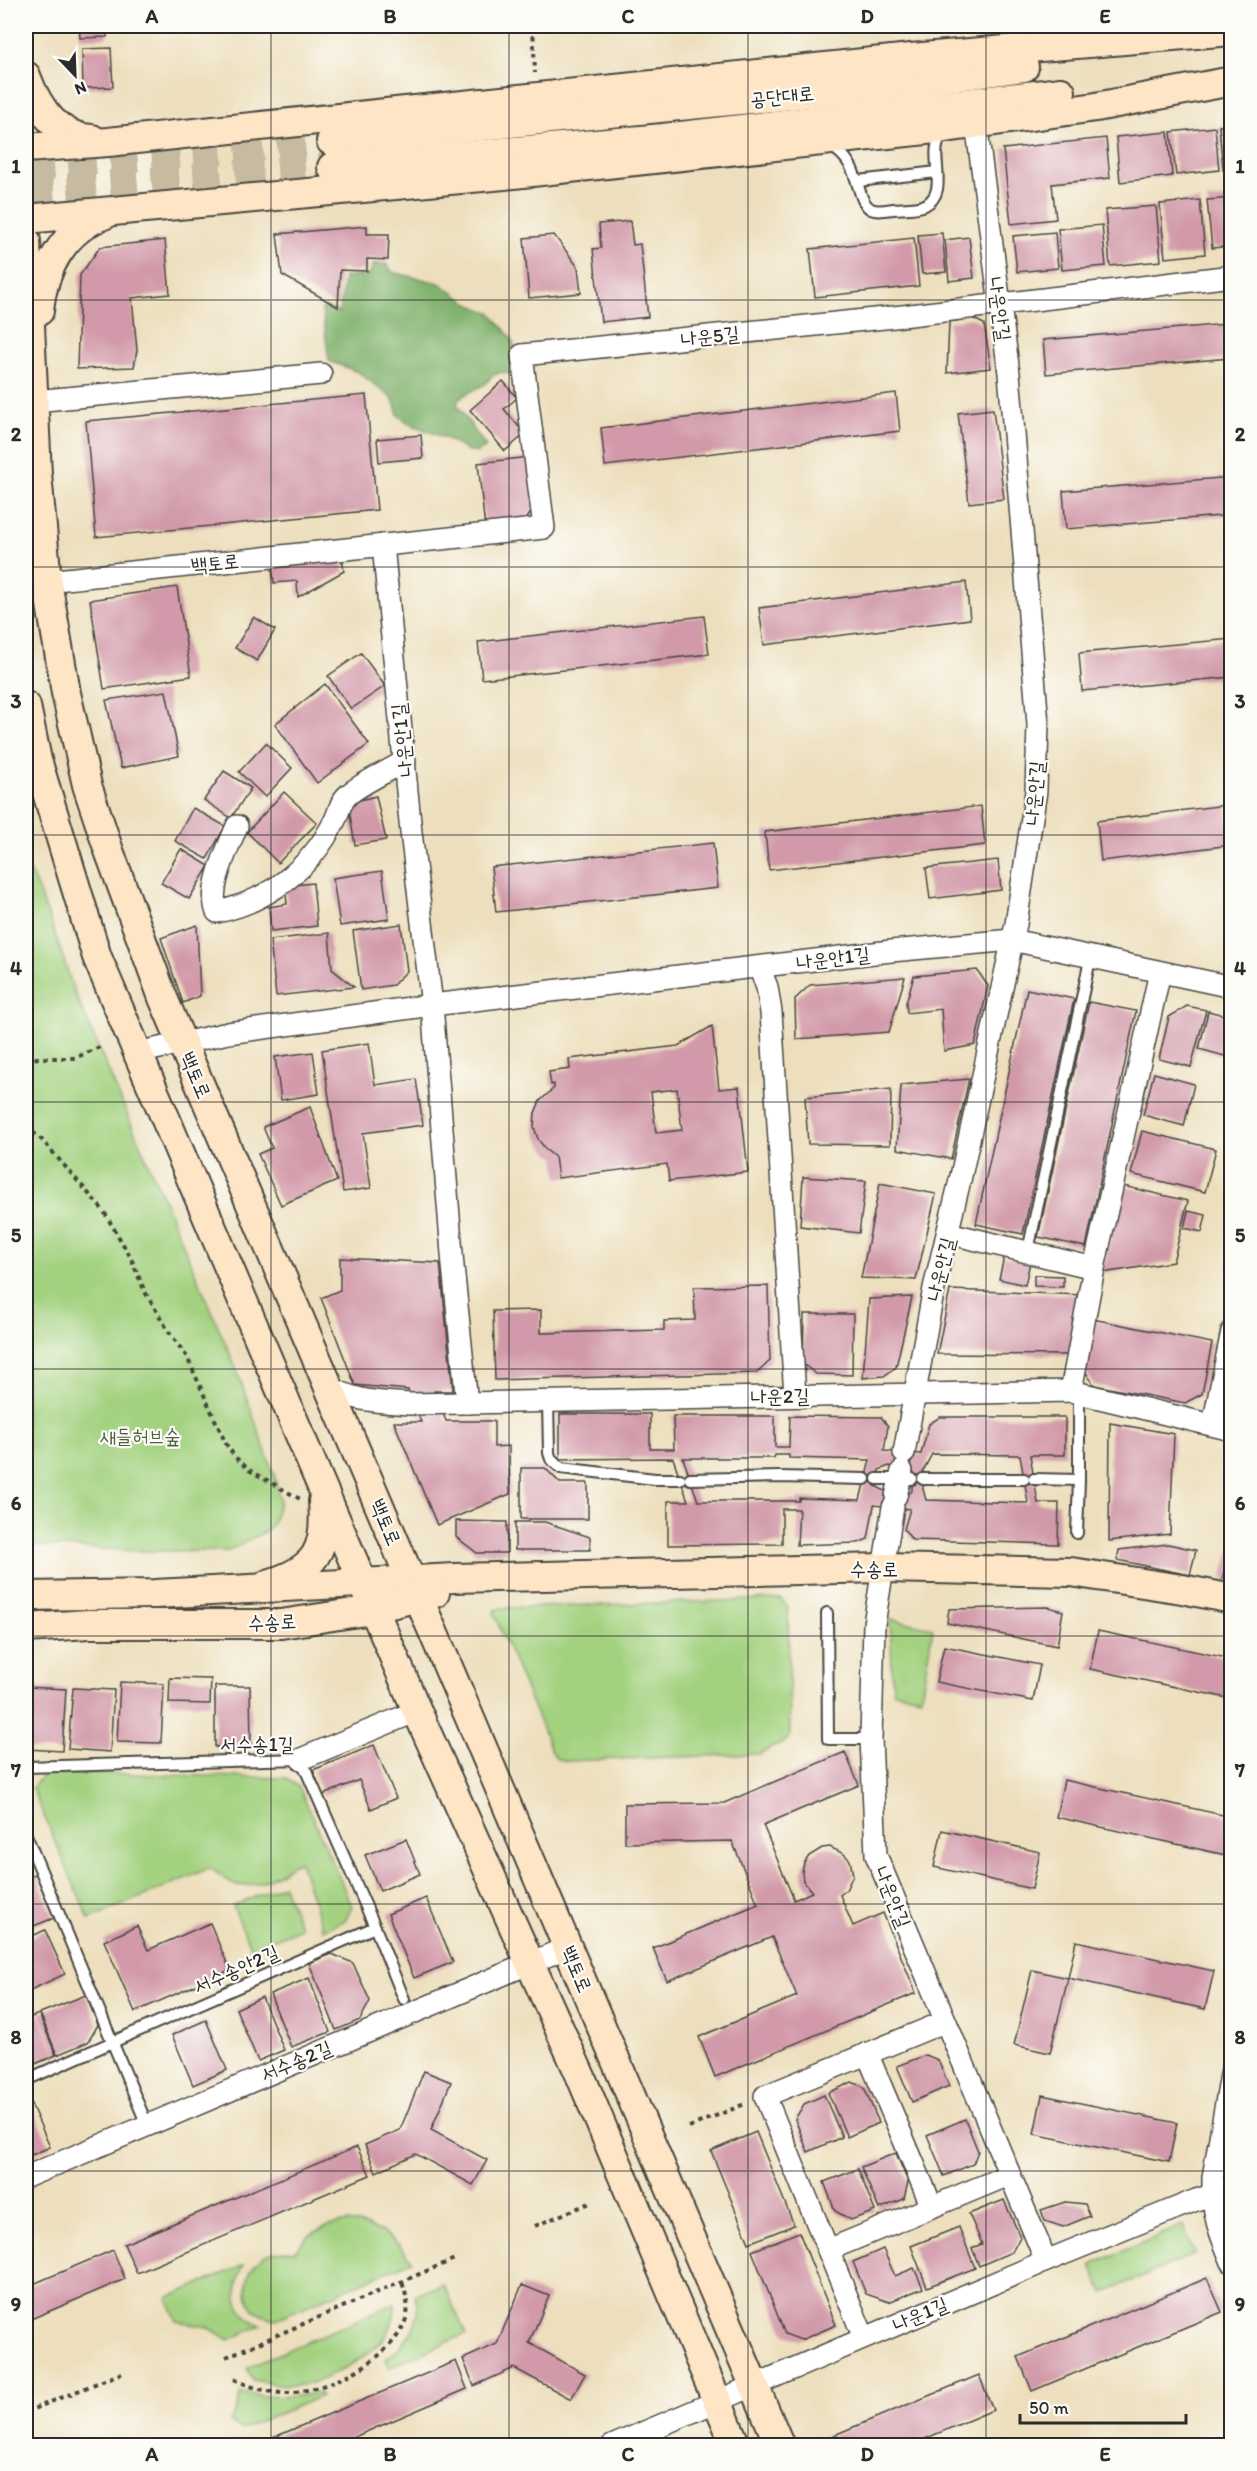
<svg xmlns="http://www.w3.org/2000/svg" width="1257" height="2471" viewBox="0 0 1257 2471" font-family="Itim,'Poor Story',sans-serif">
	<rect width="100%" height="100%" fill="#fdfcf7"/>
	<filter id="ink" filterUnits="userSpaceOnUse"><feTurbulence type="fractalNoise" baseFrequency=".0167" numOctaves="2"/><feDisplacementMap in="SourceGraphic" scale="12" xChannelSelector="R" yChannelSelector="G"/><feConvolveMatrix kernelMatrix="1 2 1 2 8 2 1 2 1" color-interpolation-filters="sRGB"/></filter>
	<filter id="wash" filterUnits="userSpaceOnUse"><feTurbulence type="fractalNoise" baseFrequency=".008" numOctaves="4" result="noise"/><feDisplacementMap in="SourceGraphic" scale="24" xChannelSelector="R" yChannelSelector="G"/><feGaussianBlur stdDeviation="1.35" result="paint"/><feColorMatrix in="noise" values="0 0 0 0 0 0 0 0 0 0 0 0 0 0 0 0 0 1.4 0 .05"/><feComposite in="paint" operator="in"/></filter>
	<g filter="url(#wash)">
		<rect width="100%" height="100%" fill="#eddfbd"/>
		<g fill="#a3d17f" stroke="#677e55" stroke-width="1.5">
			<polygon points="26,861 49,917 75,993 236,1368 275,1478 280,1500 273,1523 266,1531 228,1551 139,1551 26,1545"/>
			<polygon points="781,1599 788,1608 790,1734 787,1740 759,1754 567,1761 557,1759 552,1752 494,1614 495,1610 501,1608"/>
			<polygon points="890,1619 933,1628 921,1697 893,1692"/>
			<path d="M 45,1772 L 286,1778 L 299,1787 L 352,1906 L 346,1920 L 323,1930 L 300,1862 C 291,1863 288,1868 280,1873 C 266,1881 244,1891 229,1882 C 222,1878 217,1872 210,1868 L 89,1919 L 32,1788 Z"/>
			<polygon points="283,1885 301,1928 251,1949 233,1906"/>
			<path d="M 348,2222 C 379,2228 394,2234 412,2261 L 276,2319 C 272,2318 266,2317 262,2315 C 237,2302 245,2264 268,2254 C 277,2250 288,2251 296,2251 C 308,2231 325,2226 348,2222 Z"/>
			<polygon points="1183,2225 1195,2254 1103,2293 1091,2265"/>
			<path d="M 244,2265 C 231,2288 234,2315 261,2325 L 229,2340 L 208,2327 L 177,2321 L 167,2298 Z"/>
			<path d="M 443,2284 L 466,2334 L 390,2367 L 386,2359 C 406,2344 424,2322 415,2295 Z"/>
			<path d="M 395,2303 C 395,2314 393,2325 387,2334 C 372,2355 324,2384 299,2385 C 283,2386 268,2383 253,2380 L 247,2368 Z"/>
			<path d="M 319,2392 L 321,2396 L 241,2430 L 230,2422 L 238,2407 L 240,2393 C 268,2397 291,2399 319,2392 Z"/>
		</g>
		<polygon fill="#82b36e" stroke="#566f4c" stroke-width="1.5" points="374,264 387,264 392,272 439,283 471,305 491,313 511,338 515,348 516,369 511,374 501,372 492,376 485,384 459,398 457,405 486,447 477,453 466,450 448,439 410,424 398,415 393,399 374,384 358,372 329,361 322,309 326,307 340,313 344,277 369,275"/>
		<g id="blocks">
			<g fill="#d199a9" fill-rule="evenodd">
				<polygon points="79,26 106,26 107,37 80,38"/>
				<polygon points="111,48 113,87 83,88 82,49"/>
				<polygon points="1232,125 1232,169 1223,170 1219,126"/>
				<polygon points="1215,127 1219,170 1176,175 1171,132"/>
				<polygon points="1168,132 1172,176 1120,182 1116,137"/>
				<polygon points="1106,138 1110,178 1052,184 1056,219 1011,224 1003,149"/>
				<polygon points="1232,198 1232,246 1212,248 1207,200"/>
				<polygon points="1200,200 1205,254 1165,258 1160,204"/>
				<polygon points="1156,206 1161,261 1110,266 1105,210"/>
				<polygon points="630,221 633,245 640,244 648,317 601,322 593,249 601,248 599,224"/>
				<polygon points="1102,225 1106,266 1062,270 1058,229"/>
				<polygon points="367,226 367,234 389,234 388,260 367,259 367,271 340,270 338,307 282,275 277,234"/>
				<polygon points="1055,232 1058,268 1017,272 1013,236"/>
				<polygon points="942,233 946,272 922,274 918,235"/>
				<polygon points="554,235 578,267 581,293 529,298 524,238"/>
				<polygon points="969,237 974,278 949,281 945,240"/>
				<polygon points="914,238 919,286 815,297 810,249"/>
				<polygon points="165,240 170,294 132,298 137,350 134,367 77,369 80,275 100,247"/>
				<polygon points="972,318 984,324 991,368 947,373 949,322"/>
				<polygon points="1227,324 1230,358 1046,374 1043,340"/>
				<polygon points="503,381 517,398 504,409 525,434 505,451 470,410"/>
				<polygon points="896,393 900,431 605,466 601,428"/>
				<polygon points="366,395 377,510 96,537 86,421"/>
				<polygon points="993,409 1004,499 969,503 958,413"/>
				<polygon points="421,435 423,458 379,462 377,439"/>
				<polygon points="530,457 535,506 524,523 485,528 478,463"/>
				<polygon points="1232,477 1232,515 1066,529 1063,491"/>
				<polygon points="342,559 344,571 298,597 297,581 274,583 272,567"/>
				<polygon points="966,582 970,619 764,645 759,608"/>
				<polygon points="177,587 191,676 104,689 90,600"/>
				<polygon points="704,616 709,654 482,679 478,642"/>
				<polygon points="254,617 275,630 257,661 235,648"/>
				<polygon points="1232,639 1232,677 1082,691 1079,653"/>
				<polygon points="361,653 385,686 351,709 328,676"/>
				<polygon points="325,684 369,744 317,783 275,724"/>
				<polygon points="166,691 179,756 121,768 106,700"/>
				<polygon points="266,743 292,768 265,797 239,772"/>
				<polygon points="224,771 251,788 231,818 204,800"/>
				<polygon points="284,792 317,823 278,863 247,832"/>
				<polygon points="376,796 386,840 355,845 348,803"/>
				<polygon points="1226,805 1231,845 1101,861 1097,821"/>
				<polygon points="981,806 985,845 769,870 765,832"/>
				<polygon points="193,808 225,826 207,859 175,841"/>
				<polygon points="713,843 718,888 496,912 491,867"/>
				<polygon points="181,849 209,866 189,899 161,883"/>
				<polygon points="998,860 1001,890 930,899 926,868"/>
				<polygon points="382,871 389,919 340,926 333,878"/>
				<polygon points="313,883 317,926 271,931 269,907 287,904 285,886"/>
				<polygon points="401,924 407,971 393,985 361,990 353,931"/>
				<polygon points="197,925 200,996 183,1003 161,938"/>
				<polygon points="329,933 332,969 354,987 276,996 270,940"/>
				<polygon points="977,970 988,986 975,1045 944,1051 941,1009 907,1013 906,1003 914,976"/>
				<polygon points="905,977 889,1032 796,1039 795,999 810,985"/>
				<polygon points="1027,989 1074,999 1023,1234 976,1224"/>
				<polygon points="1089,1002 1136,1011 1086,1247 1038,1237"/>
				<polygon points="1187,1006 1206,1010 1191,1067 1159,1059 1169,1017"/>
				<polygon points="1208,1011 1232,1017 1232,1058 1199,1049"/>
				<path d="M 712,1026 L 719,1089 L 739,1087 L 748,1172 L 669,1181 L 667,1164 L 558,1178 L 555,1157 L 546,1150 L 538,1139 L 534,1127 L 535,1113 L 540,1101 L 554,1088 L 554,1084 L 551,1085 L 549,1072 L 570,1069 L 569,1059 L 678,1046 ZM 677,1089 L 682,1130 L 656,1133 L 651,1092 Z"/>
				<polygon points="369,1043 375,1085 416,1079 423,1125 363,1133 371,1188 343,1192 322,1050"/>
				<polygon points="313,1052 319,1094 281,1100 275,1057"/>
				<polygon points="1154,1073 1194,1084 1184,1126 1143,1115"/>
				<polygon points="969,1079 951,1159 897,1149 901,1085"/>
				<polygon points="891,1089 890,1145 808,1144 805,1097"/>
				<polygon points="310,1107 337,1181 281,1205 258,1154 272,1148 263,1127"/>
				<polygon points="1142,1131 1216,1149 1205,1192 1131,1174"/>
				<polygon points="803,1177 866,1181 859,1233 800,1226"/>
				<polygon points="880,1183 936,1194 916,1280 861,1278"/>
				<polygon points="1123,1186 1188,1201 1173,1262 1102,1273"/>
				<polygon points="1188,1211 1206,1215 1202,1232 1184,1228"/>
				<polygon points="1004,1257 1030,1262 1025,1285 999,1279"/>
				<polygon points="340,1258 440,1263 453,1391 434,1391 446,1421 494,1421 494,1447 509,1446 510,1494 437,1525 394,1422 421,1422 408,1390 355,1385 321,1298 340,1290"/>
				<polygon points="1034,1275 1063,1276 1063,1287 1034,1286"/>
				<polygon points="768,1286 770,1361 757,1373 495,1380 493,1311 541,1310 541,1333 664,1330 664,1321 695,1320 694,1287"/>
				<polygon points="950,1290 1084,1295 1071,1355 937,1354"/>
				<polygon points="912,1297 896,1367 884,1376 863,1378 869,1299"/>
				<polygon points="804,1314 853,1314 852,1375 816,1374 803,1364"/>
				<polygon points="1093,1319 1212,1343 1202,1394 1185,1403 1094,1385 1083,1368"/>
				<path d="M 560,1414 L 650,1414 L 650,1449 L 674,1449 L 673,1416 L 775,1416 L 775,1447 L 789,1447 L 790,1416 L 881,1417 L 888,1426 L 884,1451 L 921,1454 L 929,1424 L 940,1417 L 1065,1417 L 1065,1455 L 1030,1455 L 1038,1503 L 1059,1503 L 1058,1544 L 912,1540 L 904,1529 L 910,1509 L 874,1505 L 868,1539 L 858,1543 L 797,1545 L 799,1509 L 782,1509 L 782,1544 L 668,1545 L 668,1501 L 688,1501 L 673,1458 L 560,1459 ZM 932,1454 L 1020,1455 L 1028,1503 L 926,1500 L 923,1489 L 923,1471 ZM 775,1455 L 789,1455 L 789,1458 L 870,1460 L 860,1500 L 799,1498 L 799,1501 L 698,1501 L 683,1458 L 774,1458 ZM 889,1466 L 912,1475 L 912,1491 L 901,1499 L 875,1486 L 879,1470 Z"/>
				<polygon points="1110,1423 1174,1434 1170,1534 1109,1541"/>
				<polygon points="521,1468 545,1468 560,1483 588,1483 588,1519 521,1519"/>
				<polygon points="456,1521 507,1522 507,1553 477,1553 456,1537"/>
				<polygon points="515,1522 545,1522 590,1537 590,1550 515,1550"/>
				<polygon points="1168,1544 1196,1550 1190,1575 1117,1560 1119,1550"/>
				<polygon points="1232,1544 1232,1580 1222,1579"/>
				<polygon points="1048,1607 1063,1611 1057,1646 947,1623 949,1609"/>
				<polygon points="1098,1631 1232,1659 1232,1699 1090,1669"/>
				<polygon points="944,1646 1040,1665 1033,1701 936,1682"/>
				<polygon points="170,1678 211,1679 210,1704 169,1703"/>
				<polygon points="120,1682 164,1684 161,1743 117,1742"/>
				<polygon points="215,1686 250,1686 251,1747 215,1747"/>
				<polygon points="26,1687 66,1689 62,1751 26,1749"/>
				<polygon points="73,1688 114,1690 110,1752 68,1749"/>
				<polygon points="374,1745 396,1798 371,1809 359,1780 323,1795 313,1770"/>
				<polygon points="845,1752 859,1785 763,1825 794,1900 812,1892 803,1881 802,1872 804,1863 809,1856 822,1848 830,1847 844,1854 850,1860 853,1875 846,1890 840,1895 853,1926 883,1913 916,1993 715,2077 699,2037 797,1996 772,1937 667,1981 653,1948 758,1904 732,1841 625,1843 625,1804 724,1803"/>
				<polygon points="1064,1780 1232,1817 1230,1856 1056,1817"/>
				<polygon points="942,1830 1040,1852 1032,1889 934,1867"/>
				<polygon points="406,1839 420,1874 380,1891 365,1855"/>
				<polygon points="36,1874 54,1918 26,1929 26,1878"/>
				<polygon points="426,1898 453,1962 414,1978 388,1914"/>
				<polygon points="210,1923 230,1970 135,2012 104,1941 137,1926 148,1950"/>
				<polygon points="45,1930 65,1974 26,1992 26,1939"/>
				<polygon points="1076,1941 1214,1971 1205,2009 1068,1978"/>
				<polygon points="332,1954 353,1963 370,2001 360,2020 336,2030 309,1963"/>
				<polygon points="1032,1970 1068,1978 1050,2053 1014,2045"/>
				<polygon points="309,1978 330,2032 291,2047 270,1994"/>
				<polygon points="86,1995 98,2025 88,2042 57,2055 40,2013"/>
				<polygon points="262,1997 284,2050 258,2061 236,2009"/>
				<polygon points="39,2014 56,2055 26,2068 26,2019"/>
				<polygon points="206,2020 227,2070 193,2085 172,2035"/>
				<polygon points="926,2055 938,2060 949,2086 912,2102 897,2066"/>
				<polygon points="424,2071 451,2082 431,2130 487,2160 473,2185 416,2154 376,2172 365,2145 400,2130"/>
				<polygon points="852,2082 864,2087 879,2123 847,2137 828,2093"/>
				<polygon points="824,2095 842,2137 808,2152 795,2119 804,2104"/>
				<polygon points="1042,2095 1177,2123 1169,2162 1034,2134"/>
				<polygon points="28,2097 50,2147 26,2157 26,2098"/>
				<polygon points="965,2119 978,2151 973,2164 944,2176 927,2135"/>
				<polygon points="756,2132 794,2225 749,2243 711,2151"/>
				<polygon points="357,2147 370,2175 137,2273 124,2244"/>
				<polygon points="896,2153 908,2182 904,2199 879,2209 861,2167"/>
				<polygon points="858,2169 875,2211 851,2220 835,2211 824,2182"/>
				<polygon points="1004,2200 1020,2237 1012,2252 979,2266 972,2248 982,2244 969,2214"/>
				<polygon points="1065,2202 1085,2204 1090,2216 1063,2227 1045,2221 1041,2210"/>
				<polygon points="959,2227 975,2268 927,2287 911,2246"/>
				<polygon points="799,2232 836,2325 801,2340 785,2334 752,2251"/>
				<polygon points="883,2249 895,2276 914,2268 923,2288 889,2302 866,2294 853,2262"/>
				<polygon points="113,2250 125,2279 26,2321 26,2287"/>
				<polygon points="1207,2278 1222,2312 1032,2391 1018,2357"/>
				<polygon points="522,2285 549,2296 529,2343 585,2374 571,2399 514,2368 474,2386 463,2359 497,2344"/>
				<polygon points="456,2361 467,2389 333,2446 253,2446"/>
				<polygon points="979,2375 993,2410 908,2446 830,2446 827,2438"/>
			</g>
		</g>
	</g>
	<g filter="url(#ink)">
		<use href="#blocks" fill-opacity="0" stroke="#484641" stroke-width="1.5"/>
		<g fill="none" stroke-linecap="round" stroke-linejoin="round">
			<g stroke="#c6bba0" stroke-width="28" stroke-dasharray="28 14" stroke-linecap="butt">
				<polyline points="26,167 331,141"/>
				<polyline points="26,191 332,167"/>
			</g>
			<defs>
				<g id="lane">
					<path d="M 830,146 C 863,163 854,200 871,209 C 877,212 886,210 893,209 C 903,208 917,209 925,205 C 952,191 925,152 943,134"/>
					<polyline points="858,181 937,172"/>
					<polyline points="1028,1251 1091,955"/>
					<polyline points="548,1400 549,1453 551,1459 561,1468 655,1479 680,1479"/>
					<polyline points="690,1479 780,1477 865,1479"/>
					<polyline points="877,1479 912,1479"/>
					<polyline points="923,1479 1024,1479"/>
					<polyline points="1034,1479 1079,1480 1079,1393"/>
					<polyline points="1077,1533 1079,1480"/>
					<polyline points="827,1613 828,1739 871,1739"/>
					<polyline points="26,1767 301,1759 375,1927 404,1999"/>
					<polyline points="26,1835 147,2125"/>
					<polyline points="26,2080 375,1927"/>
				</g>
				<g id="street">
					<polyline points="34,401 321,374"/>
					<polyline points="383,545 411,832 432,1005 453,1266 467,1403"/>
					<polyline points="47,581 544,528 522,355 894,317 1232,276"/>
					<path d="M 237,826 C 228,848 207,889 217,912 C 267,902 311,868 334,822 C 339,813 340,801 349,794 C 365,781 387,772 405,761"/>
					<polyline points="759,967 767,987 771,1012 795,1396"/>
					<polyline points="137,1053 228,1033 432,1005 891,951 1012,940 1232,987"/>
					<polyline points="948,1233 1094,1268"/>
					<path d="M 327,1384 C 348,1402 385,1402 410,1404 L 1071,1391 L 1232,1430"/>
					<polyline points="1071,1391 1094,1268 1160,972"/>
					<polyline points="1213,1425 1232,1331"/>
					<polyline points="904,1453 934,1288 961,1176 1016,924 1036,791 1038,724 1009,373 976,123"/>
					<polyline points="896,1496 902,1471"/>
					<polyline points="893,1507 874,1624 871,1739 876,1855 1046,2261"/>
					<polyline points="301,1759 417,1711"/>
					<polyline points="867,2053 932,2207"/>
					<path d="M 1232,2069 L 1213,2177 C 1212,2214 1218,2229 1232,2262"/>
					<polyline points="26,2177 568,1947"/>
					<polyline points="828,2250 1009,2175"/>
					<polyline points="864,2338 765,2096 944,2022"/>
					<polyline points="612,2446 1046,2261 1196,2200 1212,2195 1232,2193"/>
				</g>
				<g id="secondary">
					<path d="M 26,76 C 37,106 56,138 92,139"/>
					<polyline points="331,141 881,86 1024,67"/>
					<polyline points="26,148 108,142 911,58 1232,31"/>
					<polyline points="332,167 663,138 1061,92"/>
					<polyline points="26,219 504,175 945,128 1096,107 1232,81"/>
					<polyline points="26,241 37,474 47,581 66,693 87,785 108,848 163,998 780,2446"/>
					<path d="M 39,311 C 43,268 64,229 106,214"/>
					<polyline points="26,706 37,760 97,957 417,1711 581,2077 736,2446"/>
					<path d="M 268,1584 C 317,1569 327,1550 323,1501"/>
					<polyline points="26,1596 155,1594 454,1578 884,1568 1071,1572 1182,1589 1232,1599"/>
					<polyline points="26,1628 89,1624 281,1624 359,1612 435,1593"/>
				</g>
			</defs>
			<use href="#lane" stroke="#484641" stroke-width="14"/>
			<use href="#street" stroke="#484641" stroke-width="24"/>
			<use href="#secondary" stroke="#484641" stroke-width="32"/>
			<g stroke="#484641" stroke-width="4" stroke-dasharray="4.5 4.5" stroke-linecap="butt">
				<polyline points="533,26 535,73"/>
				<polyline points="26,1062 37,1058 75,1058 102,1046"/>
				<polyline points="26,1126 42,1140 103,1210 130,1256 145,1292 169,1332 187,1357 226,1444 235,1457 249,1470 300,1499"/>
				<polyline points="689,2127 747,2103"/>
				<polyline points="535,2226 592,2202"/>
				<polyline points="226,2357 457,2258"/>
				<path d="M 234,2379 C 248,2386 266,2392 282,2393 C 322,2393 385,2364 403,2326 C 411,2311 407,2297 402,2282"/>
				<polyline points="26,2412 122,2373"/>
			</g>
			<use href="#lane" stroke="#fff" stroke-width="10"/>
			<use href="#street" stroke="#fff" stroke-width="21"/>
			<use href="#secondary" stroke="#fde5c5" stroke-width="28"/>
		</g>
	</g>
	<path fill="none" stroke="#2b2b2b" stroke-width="1.5" stroke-opacity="0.55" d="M 271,26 L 271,2446M 509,26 L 509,2446M 748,26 L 748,2446M 986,26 L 986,2446M 26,300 L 1232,300M 26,567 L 1232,567M 26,835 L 1232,835M 26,1102 L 1232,1102M 26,1369 L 1232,1369M 26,1636 L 1232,1636M 26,1904 L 1232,1904M 26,2171 L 1232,2171"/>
	<g text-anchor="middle" stroke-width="4.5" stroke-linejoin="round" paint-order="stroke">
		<g font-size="20" fill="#2b2b2b" stroke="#fdfcf7">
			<text transform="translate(782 96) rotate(-6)" y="7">공단대로</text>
			<text transform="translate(1000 309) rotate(82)" y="7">나운안길</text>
			<text transform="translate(710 336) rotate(-6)" y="7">나운5길</text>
			<text transform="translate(215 563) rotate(-6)" y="7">백토로</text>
			<text transform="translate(402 740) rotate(-96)" y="7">나운안1길</text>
			<text transform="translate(1034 793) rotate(-85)" y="7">나운안길</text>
			<text transform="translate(833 958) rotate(-7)" y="7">나운안1길</text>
			<text transform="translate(196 1075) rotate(67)" y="7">백토로</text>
			<text transform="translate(940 1269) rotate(-76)" y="7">나운안길</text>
			<text transform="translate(780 1396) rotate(-1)" y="7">나운2길</text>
			<text transform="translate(386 1522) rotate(67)" y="7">백토로</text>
			<text x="874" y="1576">수송로</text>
			<text transform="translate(272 1622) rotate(-3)" y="7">수송로</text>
			<text x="257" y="1751">서수송1길</text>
			<text transform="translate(893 1897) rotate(68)" y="7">나운안길</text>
			<text transform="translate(236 1969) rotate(-24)" y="7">서수송안2길</text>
			<text transform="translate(577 1969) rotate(67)" y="7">백토로</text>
			<text transform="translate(296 2061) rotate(-23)" y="7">서수송2길</text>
			<text transform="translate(920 2314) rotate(-23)" y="7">나운1길</text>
		</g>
		<g font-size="20" fill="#4f5d44" stroke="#fdfcf7">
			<text x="140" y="1443">새들허브숲</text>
		</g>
	</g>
	<rect width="1257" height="2471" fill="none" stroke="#fdfcf7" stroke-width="66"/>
	<g transform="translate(75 75) rotate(157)" stroke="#fdfcf7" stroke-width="4.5" paint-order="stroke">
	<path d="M0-4.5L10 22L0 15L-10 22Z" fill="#2b2b2b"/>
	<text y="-9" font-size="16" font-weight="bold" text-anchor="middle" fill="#2b2b2b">N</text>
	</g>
	<path d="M1020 2414v9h166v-9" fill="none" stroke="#2b2b2b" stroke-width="3"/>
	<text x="1029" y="2414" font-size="18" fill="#2b2b2b" stroke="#fdfcf7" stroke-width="4.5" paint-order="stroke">50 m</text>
	<rect x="33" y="33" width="1191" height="2405" fill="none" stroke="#2b2b2b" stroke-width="2"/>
	<g font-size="20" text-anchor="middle" font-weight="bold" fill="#2b2b2b">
		<text x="152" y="23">A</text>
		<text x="390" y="23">B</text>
		<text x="628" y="23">C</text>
		<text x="867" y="23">D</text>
		<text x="1105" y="23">E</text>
		<text x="16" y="173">1</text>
		<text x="1240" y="173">1</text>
		<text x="16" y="441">2</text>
		<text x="1240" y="441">2</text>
		<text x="16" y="708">3</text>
		<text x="1240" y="708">3</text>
		<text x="16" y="975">4</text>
		<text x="1240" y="975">4</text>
		<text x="16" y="1242">5</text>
		<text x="1240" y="1242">5</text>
		<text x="16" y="1510">6</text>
		<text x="1240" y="1510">6</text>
		<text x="16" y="1777">7</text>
		<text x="1240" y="1777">7</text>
		<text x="16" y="2044">8</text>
		<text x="1240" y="2044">8</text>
		<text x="16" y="2311">9</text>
		<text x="1240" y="2311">9</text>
		<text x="152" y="2461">A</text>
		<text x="390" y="2461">B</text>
		<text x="628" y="2461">C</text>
		<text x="867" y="2461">D</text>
		<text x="1105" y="2461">E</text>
	</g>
</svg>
